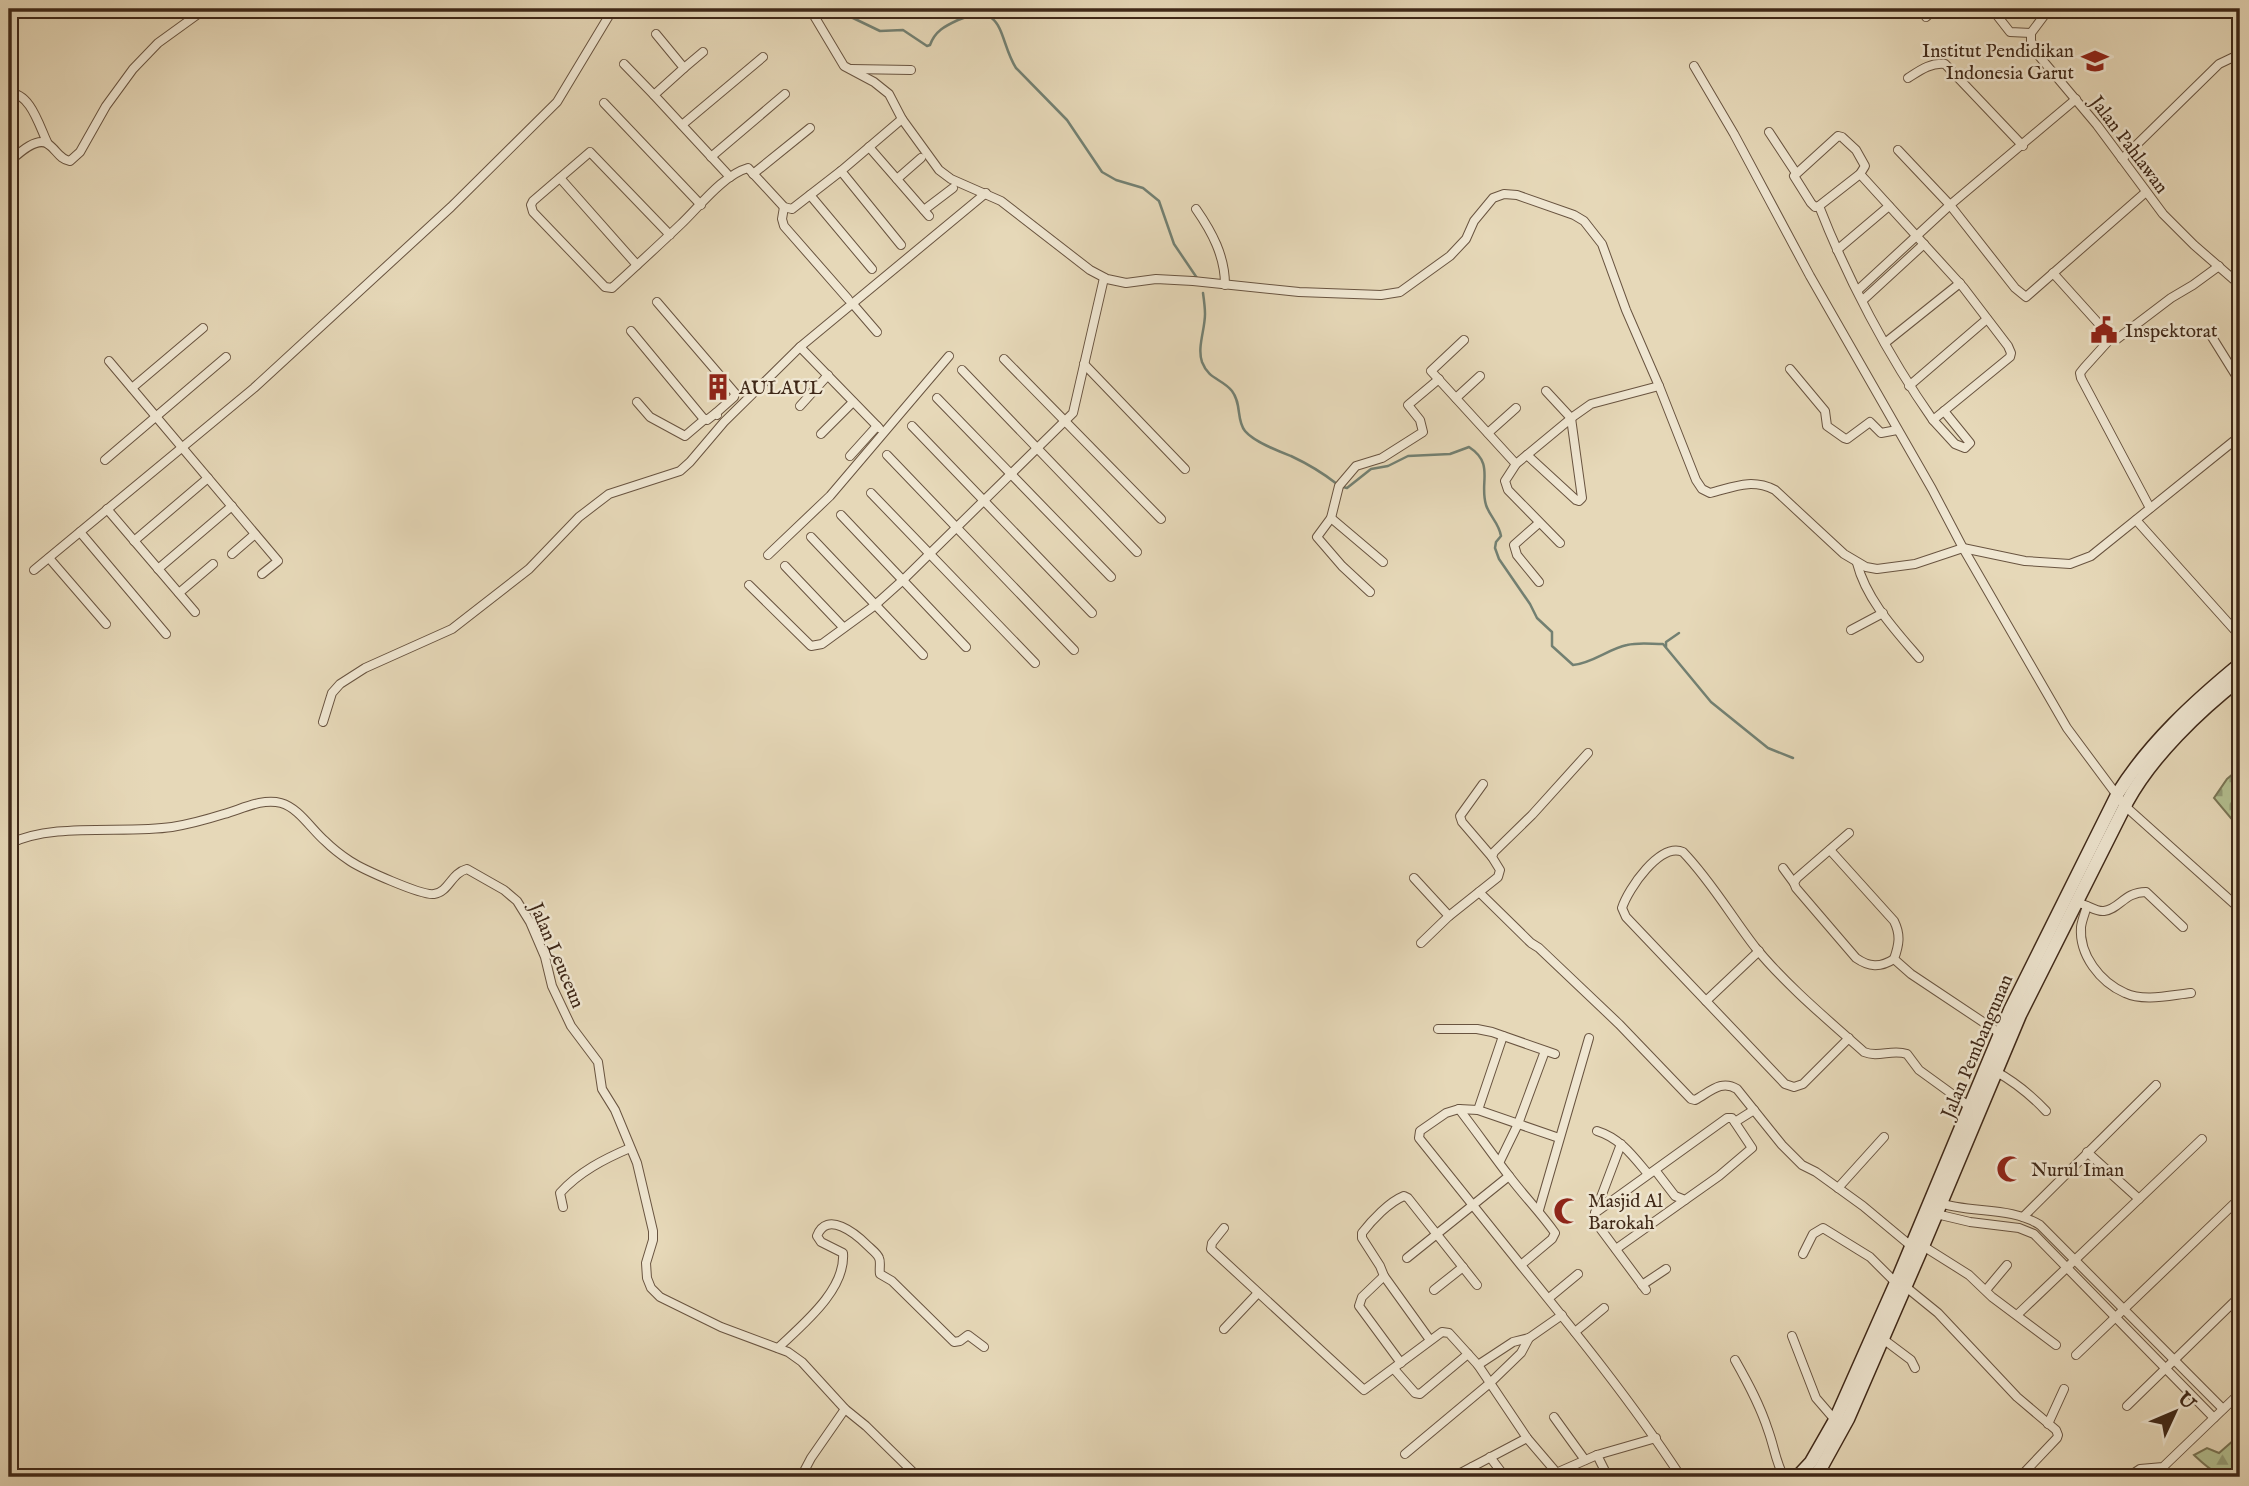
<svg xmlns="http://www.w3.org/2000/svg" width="2249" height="1486" viewBox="0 0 2249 1486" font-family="'IM FELL English',serif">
	<defs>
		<pattern id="forest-firs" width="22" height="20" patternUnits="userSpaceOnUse" patternTransform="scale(1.75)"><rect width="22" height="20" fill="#b3bf90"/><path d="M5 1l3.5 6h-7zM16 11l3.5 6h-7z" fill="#939b75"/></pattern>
		<pattern id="cemetery-stones" width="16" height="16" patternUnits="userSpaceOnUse" patternTransform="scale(1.75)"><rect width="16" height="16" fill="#b3bf90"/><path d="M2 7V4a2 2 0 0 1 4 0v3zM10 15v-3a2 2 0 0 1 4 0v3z" fill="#939b75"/></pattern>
	</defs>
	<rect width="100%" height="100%" fill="#e6d8b8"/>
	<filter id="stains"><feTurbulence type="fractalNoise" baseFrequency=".00286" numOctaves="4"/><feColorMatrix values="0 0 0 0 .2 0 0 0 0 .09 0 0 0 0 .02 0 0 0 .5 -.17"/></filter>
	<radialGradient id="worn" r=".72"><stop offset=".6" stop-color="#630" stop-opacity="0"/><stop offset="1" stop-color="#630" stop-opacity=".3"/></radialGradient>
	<path fill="url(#forest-firs)" stroke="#797454" stroke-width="2" d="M 2240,1427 L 2240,1471 C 2220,1481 2208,1468 2194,1455 L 2207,1448 L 2219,1453 L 2235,1439 L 2235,1430 Z"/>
	<polygon fill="url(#cemetery-stones)" stroke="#797454" stroke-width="2" points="2240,768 2240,829 2214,798 2227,779"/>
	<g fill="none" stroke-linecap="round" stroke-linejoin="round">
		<g stroke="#738072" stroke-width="2.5">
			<path d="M 816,16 L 824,13 L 853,18 L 880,31 L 903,30 L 927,46 L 930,45 C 935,31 945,26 958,20 C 1006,0 998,40 1016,68 L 1067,120 L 1102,172 L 1116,180 L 1143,188 L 1159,201 L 1174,244 L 1197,278"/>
			<path d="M 1203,293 C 1204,300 1205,307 1205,314 C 1205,330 1197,347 1202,362 C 1209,380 1221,378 1232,391 C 1242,404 1236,420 1245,431 C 1254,442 1278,451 1291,456 C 1308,464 1323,473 1337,484"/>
			<path d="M 1343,487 L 1347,488 L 1371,469 L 1388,466 L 1408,456 L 1450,454 L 1469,447 C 1495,464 1479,482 1486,505 C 1490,517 1499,523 1501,536 L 1496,542 L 1495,548 L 1499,559 L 1530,604 L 1537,618 L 1552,632 L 1552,646 L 1573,665 C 1593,663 1608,649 1627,645 C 1639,642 1651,644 1663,644 L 1711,702 L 1768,748 L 1793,758"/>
			<polyline points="1666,647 1666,642 1679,633"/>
		</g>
		<defs>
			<g id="street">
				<path d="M 810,9 L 844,66 L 874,82 L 889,94 L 902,119 L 939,170 L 951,179 L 1001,201 L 1090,270 L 1107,279 L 1126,283 L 1156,279 L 1193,281 L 1299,292 L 1381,295 L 1400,292 L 1450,256 L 1466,239 L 1474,221 L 1493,198 L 1504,194 L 1517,195 L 1574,215 L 1584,221 L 1602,244 L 1626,310 L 1659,386 L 1696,480 L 1702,489 L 1710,493 C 1734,487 1751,478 1775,490 L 1844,554 L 1866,567 L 1877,569 L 1915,564 L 1963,548 L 2025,561 L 2070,564 L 2091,556 L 2240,436"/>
				<polyline points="1992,9 2010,32 2031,33"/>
				<polyline points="2049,9 2031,33 2031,41 2039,56 2097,125 2163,214 2194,245 2240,285"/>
				<polyline points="1926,17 1935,9"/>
				<polyline points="656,34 684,68 654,95 730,177"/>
				<polyline points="624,64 654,95"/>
				<polyline points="1694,66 1734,134 1810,276 1932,489 1963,548 2067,728 2125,806 2240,909"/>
				<polyline points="684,68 703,52"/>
				<polyline points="851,69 911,70"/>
				<path d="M 1908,78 C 1919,71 1931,62 1945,64 L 2023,146"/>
				<path d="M 9,93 C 31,93 39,126 48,144"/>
				<polyline points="604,103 701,205"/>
				<polyline points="682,125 763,57"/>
				<polyline points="1769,132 1796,173"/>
				<polygon points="1838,136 1842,137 1856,150 1865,166 1860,174 1819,206 1815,207 1811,203 1794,176"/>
				<polyline points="869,147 929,216"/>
				<polyline points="1898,150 1950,205 2015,288 2026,297 2146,192"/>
				<polyline points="711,157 785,94"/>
				<polyline points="2122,159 2219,64 2240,54"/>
				<path d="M 9,162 C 17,155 36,136 48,144 C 57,150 59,159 70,161 L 80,152 L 106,106 L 133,69 L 158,43 L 205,9"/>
				<polyline points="841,171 901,245"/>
				<polyline points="753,174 810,128"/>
				<polyline points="560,178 637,265"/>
				<polyline points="897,179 921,158"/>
				<polyline points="810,195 872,269"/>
				<path d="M 1819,206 C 1847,278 1888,356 1933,420 L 2010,357 L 2011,353 L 2008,346 L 1963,287 L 1860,174"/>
				<polyline points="784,207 782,219 784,226 848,299"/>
				<path d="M 1196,209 C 1212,232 1225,256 1225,285"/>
				<polyline points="924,210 953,188"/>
				<path d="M 670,235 L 590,152 L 533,201 L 531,205 L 533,212 L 605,287 L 612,288 C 635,267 658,246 681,224 C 699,207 723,175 748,168 L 784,207 L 792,209 L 841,171 L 902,119"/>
				<polyline points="1837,250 1889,206"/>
				<polyline points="2053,273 2108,334 2117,339 2171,298 2193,285 2219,266"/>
				<polyline points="1858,290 1950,205 2076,99"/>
				<polyline points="1863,300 1924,244"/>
				<polyline points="657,302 735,393 734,397 716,413"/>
				<polyline points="852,303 877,332"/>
				<polyline points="631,331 703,418 707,420 716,413 717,415"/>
				<polyline points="2112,337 2084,368 2080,373 2081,378 2150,508"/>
				<polyline points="2212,337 2240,382"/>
				<polyline points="1464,340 1431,371 1516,464"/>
				<polyline points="1885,343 1960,283"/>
				<polyline points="800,347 877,426"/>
				<polyline points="1004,359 1161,519"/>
				<polyline points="109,361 278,561 262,574"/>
				<polyline points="1084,364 1185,469"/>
				<polyline points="1790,369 1825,411 1827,426 1844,438 1847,439 1870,422 1881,433 1897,430"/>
				<polyline points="962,370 1137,552"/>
				<polyline points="1909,386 1987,319"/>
				<polyline points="132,388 203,328"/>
				<polyline points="937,398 1111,577"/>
				<polyline points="1456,398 1480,376"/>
				<polyline points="637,402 650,417 685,436 705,419"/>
				<polyline points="800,406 828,375"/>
				<polyline points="1933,420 1955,444 1965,448 1970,443 1944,411"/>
				<polyline points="912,426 1092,613"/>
				<polyline points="1488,433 1516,408"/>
				<polyline points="821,434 853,402"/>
				<polyline points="887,455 1074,650"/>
				<polyline points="1527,455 1576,500 1579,501 1582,498 1571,418 1546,391"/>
				<polyline points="850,456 877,426 879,428"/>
				<polyline points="105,460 226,357"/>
				<polyline points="871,493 1035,663"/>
				<polyline points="107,509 195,612"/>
				<polyline points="841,515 966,647"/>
				<polyline points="1331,518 1383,562"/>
				<polyline points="2136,520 2240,636"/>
				<polyline points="80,532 166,634"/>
				<polyline points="811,537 923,655"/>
				<polyline points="134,541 208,478"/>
				<polyline points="1560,543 1508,490 1505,481 1516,464 1574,416 1591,404 1659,386"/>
				<polyline points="232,554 255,534"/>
				<polyline points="768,555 830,496 949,356"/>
				<polyline points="49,558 106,624"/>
				<path d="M 1857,563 C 1866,599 1895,630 1919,658"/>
				<polyline points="785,566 843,627"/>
				<polyline points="158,569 232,506"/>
				<polyline points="34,570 254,388 451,207 557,102 613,9"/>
				<polyline points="1539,582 1517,555 1514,545 1539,523"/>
				<polyline points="749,585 811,646 822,644 874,606 903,580 1073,413 1104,278"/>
				<polyline points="1370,592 1342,566 1317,537 1331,518 1339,486 1356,466 1382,458 1423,432 1420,420 1408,405 1439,379"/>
				<polyline points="179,593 213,564"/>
				<polyline points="1851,630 1883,613"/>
				<polyline points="323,722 332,693 340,684 365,668 452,629 529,569 579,517 609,494 680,471 690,462 724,422 800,347 986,193"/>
				<polyline points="1483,784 1460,816 1462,822 1492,857"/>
				<path d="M 1849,833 L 1797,878 L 1794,883 L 1796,888 L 1856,958 C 1869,967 1880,968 1894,959"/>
				<path d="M 9,844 C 52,822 124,834 172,827 C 190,824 208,819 224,814 C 242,809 262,798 281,803 C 299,808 311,829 325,841 C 332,848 341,855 350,861 C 362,869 422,896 434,894 C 449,892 451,873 467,869 L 504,890 L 517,901 L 530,922 L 545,957 L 552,986 L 571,1026 L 598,1062 L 602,1089 L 615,1110 L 637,1163 L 653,1231 L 653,1240 L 646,1263 L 647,1278 L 651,1288 L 660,1297 L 721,1327 L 788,1352 L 802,1362 L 845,1409 L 866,1426 L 918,1477"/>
				<path d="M 1830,850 L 1894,921 C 1901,935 1899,945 1894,959 L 1911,974 L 2004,1036"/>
				<polyline points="1783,868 1794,883"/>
				<polyline points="1414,878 1449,916"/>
				<path d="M 1479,892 L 1531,943 L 1539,948 L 1619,1024 L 1691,1099 L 1695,1100 C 1710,1092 1721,1079 1737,1089 L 1782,1145 L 1802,1165 L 1816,1172 L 1863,1206 L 1911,1246"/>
				<path d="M 2082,904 C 2089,906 2097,912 2104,911 C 2120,909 2124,892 2146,892 L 2183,927"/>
				<path d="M 2087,906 C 2085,913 2082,920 2081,927 C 2079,955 2100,982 2125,993 C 2144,1002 2171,995 2191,993"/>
				<polyline points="1421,943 1449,916 1498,877 1500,870 1492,857 1494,852 1532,815 1588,753"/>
				<polyline points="1706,1001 1759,951"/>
				<polyline points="1438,1029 1477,1029 1492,1032 1555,1054"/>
				<path d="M 1849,1038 L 1803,1084 L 1794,1087 L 1785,1084 L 1626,917 L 1622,908 C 1628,889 1660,842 1683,852 C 1711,881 1731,916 1755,947 C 1785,984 1828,1020 1864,1052 C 1878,1058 1892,1049 1907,1054 L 1919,1070 L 1970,1107"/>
				<path d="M 1995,1071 C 2015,1082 2031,1095 2046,1111"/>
				<polyline points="1459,1109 1478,1110 1559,1138"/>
				<polyline points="1478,1110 1503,1036"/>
				<polyline points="1735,1122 1754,1110"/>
				<path d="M 1597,1131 C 1620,1138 1633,1156 1648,1174"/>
				<polyline points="2087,1152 2139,1199"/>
				<polyline points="1500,1161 1518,1124 1545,1051"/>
				<polyline points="1838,1188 1884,1137"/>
				<path d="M 1937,1202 C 1970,1214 2010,1206 2040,1225 L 2223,1409"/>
				<path d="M 563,1207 L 560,1193 C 579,1172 604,1159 630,1148"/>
				<polyline points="1539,1210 1589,1038"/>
				<polyline points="1595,1213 1621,1144"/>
				<polyline points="1932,1213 1970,1222 2019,1228 2034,1234 2214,1418"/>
				<polyline points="2023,1217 2156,1085"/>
				<polyline points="1224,1228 1212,1243 1211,1249 1364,1390 1442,1332 1449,1333 1478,1365 1527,1438 1556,1472"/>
				<polyline points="1923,1246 1969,1275 1992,1297 2056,1345"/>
				<polyline points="1616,1249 1685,1200"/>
				<polyline points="1803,1254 1813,1234 1823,1228 1870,1257 1896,1283"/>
				<polyline points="1407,1258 1509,1176"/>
				<path d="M 1521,1265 L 1552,1239 L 1555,1233 C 1541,1213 1524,1196 1509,1176 C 1492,1154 1476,1131 1459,1109 L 1446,1113 L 1420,1131 L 1419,1138 C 1453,1180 1486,1222 1520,1264 C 1576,1333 1632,1402 1681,1477"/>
				<polyline points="1384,1276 1362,1297 1359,1306 1401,1363"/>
				<polyline points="1642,1285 1666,1269"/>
				<polyline points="1906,1287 1938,1313 2017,1397 2056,1430 2058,1435 2057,1438 2020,1477"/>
				<polyline points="1434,1290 1463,1267"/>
				<polyline points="1646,1290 1594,1220 1595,1213 1727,1118 1732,1118 1752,1148 1719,1176 1685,1200 1675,1196 1655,1170"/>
				<polyline points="1986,1290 2007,1265"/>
				<polyline points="1549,1298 1578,1274"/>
				<polyline points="2017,1315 2202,1139"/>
				<polyline points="1224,1329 1258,1293"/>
				<polyline points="1575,1332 1604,1308"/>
				<polyline points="1792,1336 1816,1398 1835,1420"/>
				<polyline points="1883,1339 1911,1360 1915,1368"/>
				<path d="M 1430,1340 L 1384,1276 L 1380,1266 L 1362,1238 L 1362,1233 C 1372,1220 1389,1202 1404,1196 L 1408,1198 L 1477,1285"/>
				<path d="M 778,1348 C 802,1325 846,1290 843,1253 L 821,1242 L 817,1236 C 827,1210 856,1234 867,1245 C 871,1249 877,1253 879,1258 C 881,1262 879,1269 880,1274 L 892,1281 L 954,1342 L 960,1341 L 968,1335 L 984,1347"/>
				<polyline points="2076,1355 2240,1198"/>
				<path d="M 1735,1360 C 1748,1383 1760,1405 1768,1430 C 1774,1446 1776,1463 1784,1477"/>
				<polyline points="1478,1365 1513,1342 1529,1338 1562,1315"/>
				<polyline points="1394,1369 1415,1393 1420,1394 1468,1354"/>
				<polyline points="2127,1406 2240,1296"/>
				<polyline points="1554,1417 1585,1460"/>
				<polyline points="2048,1424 2064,1389"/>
				<polyline points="1405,1454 1490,1383 1521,1353 1529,1338"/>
				<polyline points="1597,1455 1608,1477"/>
				<polyline points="1490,1457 1505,1477"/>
				<polyline points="1472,1467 1479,1477"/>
				<polyline points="801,1477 811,1458 845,1409"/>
				<polyline points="1453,1477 1527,1438"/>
				<polyline points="1547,1477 1597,1455 1656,1438"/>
				<polyline points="2128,1477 2140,1469 2163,1467 2240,1393"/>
			</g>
			<g id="secondary">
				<path d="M 1797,1477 L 1811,1462 L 1835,1420 L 1898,1278 L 2010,1010 L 2118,793 C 2149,743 2195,701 2240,664"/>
				<path d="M 1814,1477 L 1821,1468 L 1848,1419 L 1923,1246 L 2020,1015 L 2127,802 C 2152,756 2199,711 2240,679"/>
			</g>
		</defs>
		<use href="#street" stroke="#695440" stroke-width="10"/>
		<use href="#secondary" stroke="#3f2818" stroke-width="15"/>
		<use href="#street" stroke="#efe6d1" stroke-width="8"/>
		<use href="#secondary" stroke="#efe6d1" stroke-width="12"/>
	</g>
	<defs>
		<symbol id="university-bare" viewBox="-9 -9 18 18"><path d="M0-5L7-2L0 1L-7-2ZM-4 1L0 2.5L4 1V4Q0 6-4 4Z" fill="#8f2418" stroke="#efe6d1" stroke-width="2.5" paint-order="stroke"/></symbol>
		<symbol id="civic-bare" viewBox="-9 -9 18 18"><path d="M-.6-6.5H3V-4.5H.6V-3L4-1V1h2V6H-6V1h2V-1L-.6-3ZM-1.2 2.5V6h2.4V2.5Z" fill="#8f2418" stroke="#efe6d1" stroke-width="2.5" paint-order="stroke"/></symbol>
		<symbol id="building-bare" viewBox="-9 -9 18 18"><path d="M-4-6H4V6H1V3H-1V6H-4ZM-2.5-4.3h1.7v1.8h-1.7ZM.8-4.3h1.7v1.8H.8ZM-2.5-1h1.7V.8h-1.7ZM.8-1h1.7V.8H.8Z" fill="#8f2418" stroke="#efe6d1" stroke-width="2.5" paint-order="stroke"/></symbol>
		<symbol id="mosque-bare" viewBox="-9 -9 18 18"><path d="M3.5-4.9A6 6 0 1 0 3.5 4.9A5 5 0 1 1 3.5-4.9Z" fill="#8f2418" stroke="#efe6d1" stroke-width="2.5" paint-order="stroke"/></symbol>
	</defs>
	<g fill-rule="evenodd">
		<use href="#university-bare" x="2076" y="42" width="38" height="38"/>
		<use href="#civic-bare" x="2085" y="311" width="38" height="38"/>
		<use href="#building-bare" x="699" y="368" width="38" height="38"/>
		<use href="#mosque-bare" x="1991" y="1150" width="38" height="38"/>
		<use href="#mosque-bare" x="1548" y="1192" width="38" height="38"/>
	</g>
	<g text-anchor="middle" stroke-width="5" stroke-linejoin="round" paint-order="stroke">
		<g font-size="19" fill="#3f2818" stroke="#efe6d1" text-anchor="start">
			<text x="2074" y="57" text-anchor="end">Institut Pendidikan<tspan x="2074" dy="22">Indonesia Garut</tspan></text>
			<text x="2125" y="337">Inspektorat</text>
			<text x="739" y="394">AULAUL</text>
			<text x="2031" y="1176">Nurul Iman</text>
			<text x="1588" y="1207">Masjid Al<tspan x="1588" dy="22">Barokah</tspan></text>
		</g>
		<g font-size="19" fill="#3f2818" stroke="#efe6d1">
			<text transform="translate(2130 144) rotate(53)" y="7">Jalan Pahlawan</text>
			<text transform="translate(558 955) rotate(67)" y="7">Jalan Leuceun</text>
			<text transform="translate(1976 1046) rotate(-67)" y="7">Jalan Pembangunan</text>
		</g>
	</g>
	<rect width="2249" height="1486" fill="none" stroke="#e6d8b8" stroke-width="35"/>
	<rect x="10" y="10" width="2228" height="1465" fill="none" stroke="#3f2818" stroke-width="3.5"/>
	<rect x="18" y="18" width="2214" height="1451" fill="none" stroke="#3f2818" stroke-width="2"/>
	<g transform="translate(2175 1412) rotate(46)" stroke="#efe6d1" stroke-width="5" paint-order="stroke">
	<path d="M0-5L12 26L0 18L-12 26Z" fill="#3f2818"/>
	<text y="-10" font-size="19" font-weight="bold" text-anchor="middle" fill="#3f2818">U</text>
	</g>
	<rect width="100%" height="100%" filter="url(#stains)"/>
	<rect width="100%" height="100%" fill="url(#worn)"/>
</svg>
